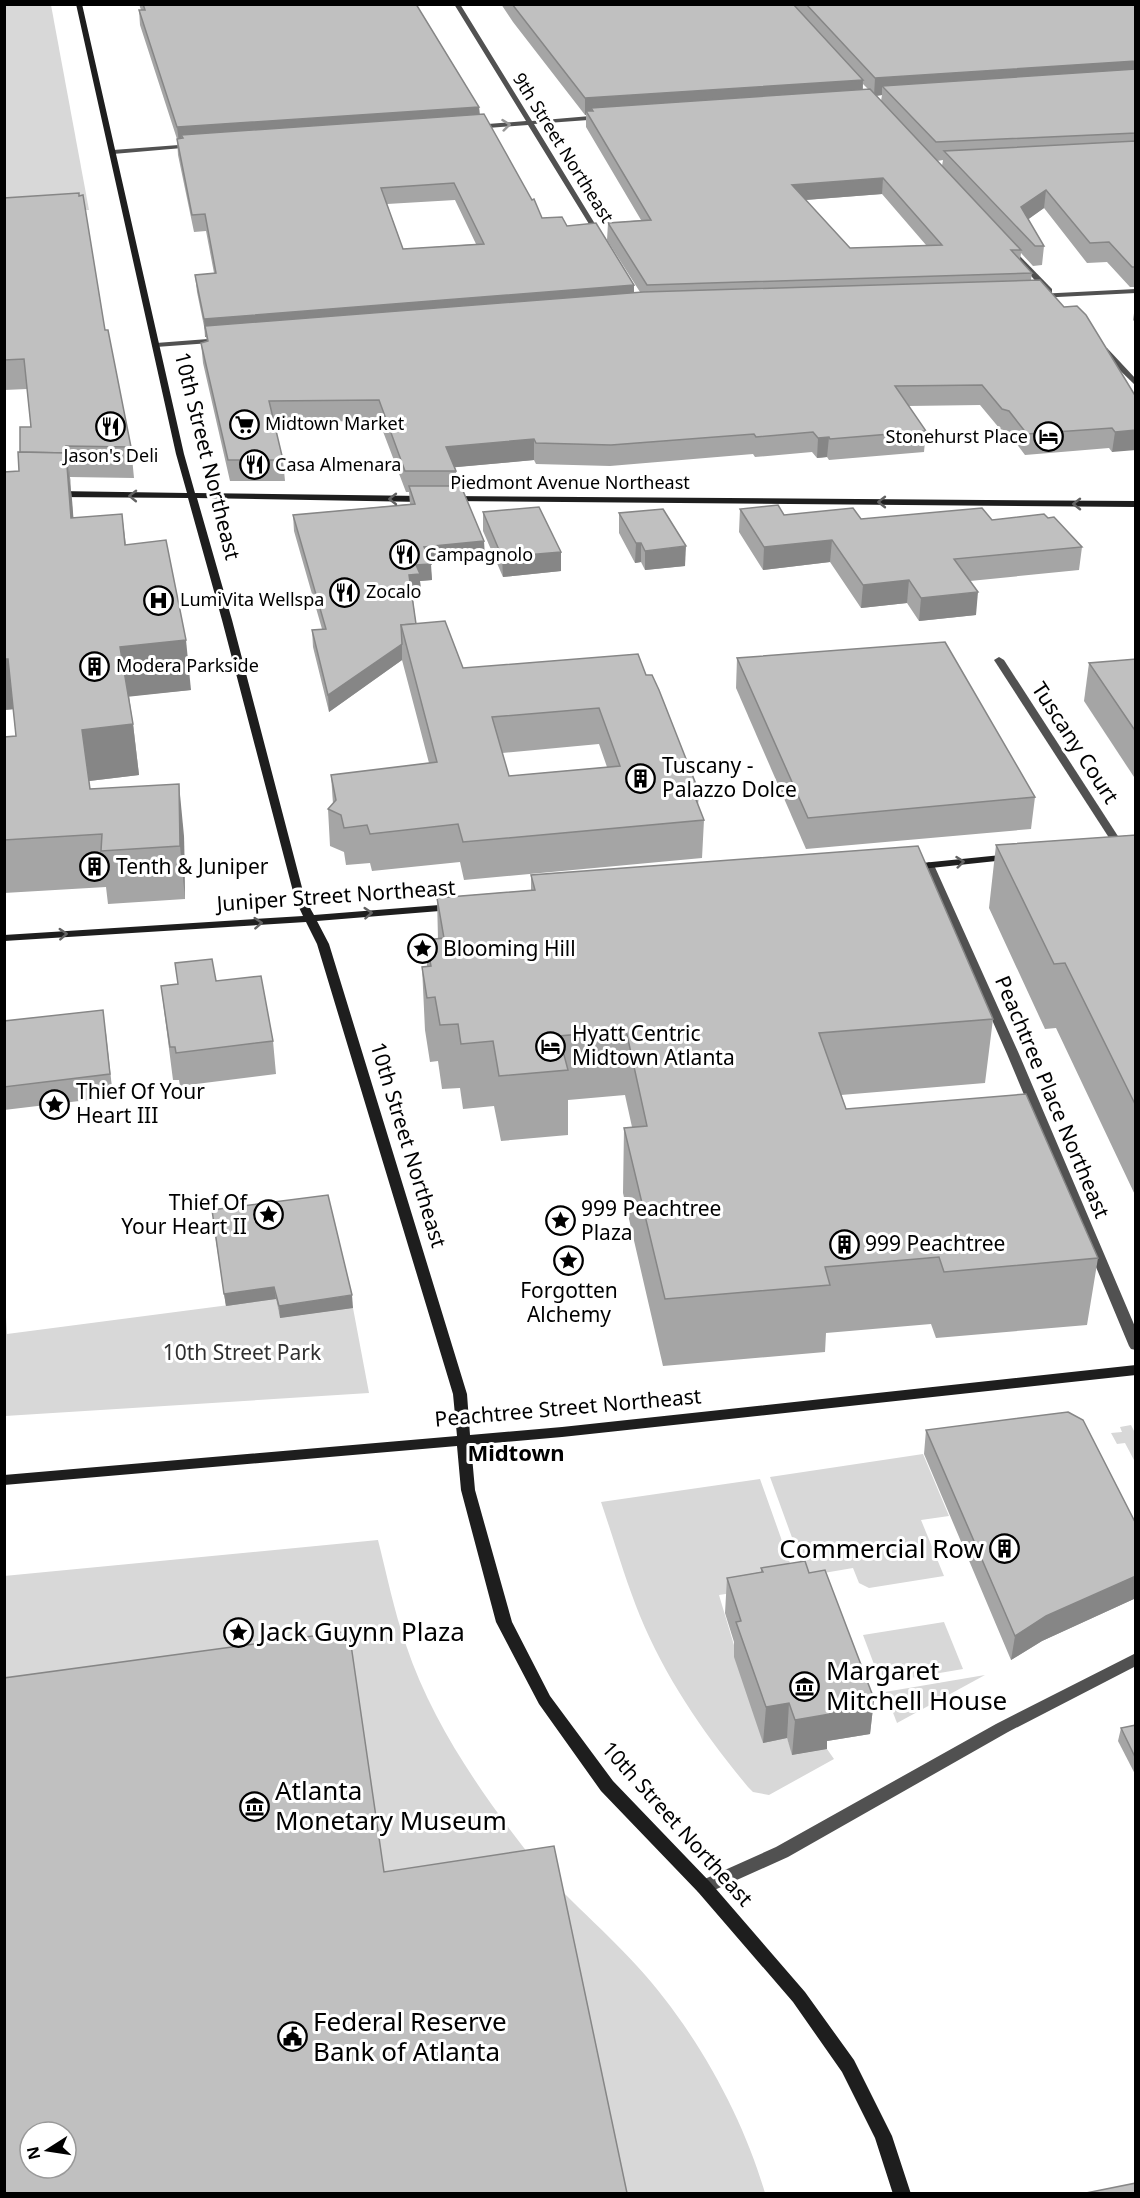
<svg xmlns="http://www.w3.org/2000/svg" width="1140" height="2198" viewBox="0 0 1140 2198" font-family="'Noto Sans',sans-serif">
	<rect width="100%" height="100%" fill="#fff"/>
	<g fill="#d8d8d8">
		<polygon points="5,5 51,5 89,210 5,213"/>
		<polygon points="4,1283 7,1334 276,1299 280,1318 353,1308 369,1393 5,1416"/>
		<polygon points="1131,1425 1135,1433 1135,1462 1125,1443 1117,1444 1111,1433 1122,1432 1120,1427"/>
		<polygon points="923,1454 949,1516 921,1520 944,1576 869,1588 859,1583 853,1568 806,1576 770,1477"/>
		<path d="M 760,1479 L 797,1583 L 719,1595 L 763,1742 L 787,1738 L 793,1755 L 827,1749 L 834,1759 L 769,1795 L 753,1792 L 748,1787 C 705,1735 666,1679 640,1616 C 625,1579 614,1540 601,1502 Z"/>
		<path d="M 378,1540 C 387,1575 394,1611 406,1645 C 431,1720 477,1787 524,1848 C 557,1891 601,1926 637,1966 C 694,2028 742,2114 765,2193 L 611,2193 L 390,1943 L 5,1752 L 4,1576 Z"/>
		<polygon points="944,1622 963,1669 881,1683 863,1635"/>
		<polygon points="985,1675 897,1723 885,1692"/>
	</g>
	<g fill="none" stroke-linecap="round" stroke-linejoin="round">
		<g fill="#515151" fill-rule="evenodd">
			<polygon points="454,4 460,4 532,121 602,115 605,117 602,119 534,124 603,237 602,238 597,237 528,125 475,129 472,127 475,125 526,121"/>
			<polygon points="192,144 194,145 194,147 113,154 110,152 113,150"/>
			<polygon points="1010,250 1014,250 1052,289 1052,293 1046,293 1010,252"/>
			<polygon points="1136,289 1136,293 1038,298 1034,296 1038,294"/>
			<polygon points="221,338 225,340 224,342 156,347 152,345 156,343"/>
			<polygon points="1101,348 1107,348 1136,379 1136,386 1101,352"/>
			<polygon points="999,657 1004,660 1125,847 1124,849 1120,850 1115,847 994,660"/>
			<polygon points="929,862 934,865 1019,1054 1136,1329 1136,1350 1131,1349 1129,1346 1007,1054 924,865"/>
			<polygon points="1136,1653 1136,1666 1008,1732 788,1857 710,1892 704,1894 698,1892 696,1887 698,1882 776,1847 996,1724"/>
		</g>
		<g fill="#1e1e1e" fill-rule="evenodd">
			<polygon points="76,4 82,4 184,454 195,493 423,496 427,499 423,502 197,498 232,620 305,899 314,915 452,904 457,907 452,910 317,921 329,944 467,1394 470,1435 562,1427 1136,1365 1136,1375 562,1437 471,1445 475,1490 512,1622 550,1696 613,1781 710,1882 805,1992 854,2060 892,2136 911,2194 893,2194 875,2138 842,2072 793,2002 698,1892 601,1791 539,1704 496,1622 461,1490 457,1446 4,1485 4,1475 457,1436 453,1394 317,944 306,922 4,941 4,935 303,916 295,899 222,620 188,498 57,497 53,494 57,491 187,493 176,454"/>
			<polygon points="450,496 1136,501 1136,507 447,501 446,499"/>
			<polygon points="1011,854 1016,857 1015,859 912,870 907,867 912,864"/>
		</g>
	</g>
	<g fill="#a5a5a5" fill-rule="evenodd">
		<path d="M 139,4 L 416,4 L 479,107 L 480,115 L 542,218 L 567,226 L 634,293 L 640,292 L 607,240 L 608,223 L 641,220 L 586,127 L 586,115 L 585,115 L 513,22 L 501,4 L 1136,4 L 1136,287 L 1130,287 L 1107,262 L 1087,263 L 1044,208 L 1028,219 L 1044,246 L 1042,265 L 1033,266 L 1021,253 L 1020,260 L 1032,273 L 1031,280 L 1136,397 L 1112,452 L 1109,448 L 1025,455 L 1007,431 L 1000,429 L 980,405 L 908,406 L 926,431 L 924,452 L 829,460 L 827,457 L 817,458 L 812,452 L 755,457 L 753,454 L 610,466 L 536,464 L 534,460 L 455,467 L 456,471 L 457,486 L 485,557 L 430,562 L 432,580 L 420,581 L 421,591 L 412,591 L 416,624 L 463,668 L 646,675 L 699,792 L 698,806 L 704,820 L 702,858 L 464,880 L 460,862 L 372,871 L 370,863 L 346,865 L 344,852 L 330,846 L 328,809 L 333,804 L 331,775 L 429,763 L 402,660 L 329,712 L 313,647 L 312,630 L 322,629 L 294,531 L 293,515 L 410,504 L 409,492 L 406,492 L 379,421 L 274,422 L 283,460 L 285,481 L 230,481 L 203,363 L 201,343 L 207,341 L 197,292 L 195,275 L 214,273 L 206,231 L 194,232 L 178,155 L 177,139 L 140,25 L 139,10 L 141,10 ZM 863,84 L 868,89 L 863,90 ZM 882,95 L 881,101 L 876,96 ZM 943,160 L 942,166 L 937,161 ZM 882,194 L 926,245 L 850,248 L 806,200 ZM 455,200 L 476,244 L 403,249 L 387,204 ZM 599,744 L 607,767 L 509,776 L 502,753 Z"/>
		<polygon points="4,198 105,330 131,447 134,478 70,477 73,518 122,514 126,545 191,690 129,696 133,724 139,775 89,781 90,789 184,836 185,899 108,904 106,887 4,893 4,737 16,736 13,709 4,710 4,472 19,471 20,452 31,427 27,389 4,390"/>
		<polygon points="1136,300 1136,323 1133,320"/>
		<polygon points="740,509 784,515 861,519 992,520 1082,547 1079,570 970,581 976,615 919,621 907,603 861,608 830,562 763,570 739,532"/>
		<polygon points="483,512 561,552 561,571 503,577 483,531"/>
		<polygon points="619,513 685,566 645,570 641,562 635,563 619,533"/>
		<polygon points="737,658 1035,797 1031,829 806,849 736,688"/>
		<polygon points="1136,659 1136,780 1084,701 1089,663"/>
		<polygon points="1136,835 1136,1197 1056,1028 1045,1029 989,908 996,845"/>
		<polygon points="531,875 993,1019 985,1083 841,1095 846,1109 1098,1258 1087,1325 936,1338 931,1324 826,1333 825,1352 663,1366 623,1193 624,1128 632,1127 625,1095 568,1100 568,1135 501,1141 494,1106 463,1109 460,1088 442,1089 438,1061 430,1062 425,1030 422,967 427,966 426,940 438,939 437,898 531,890"/>
		<polygon points="175,963 216,981 273,1041 276,1074 180,1086 179,1080 173,1080 161,986 178,984"/>
		<polygon points="4,1021 106,1033 113,1097 4,1110"/>
		<polygon points="213,1222 353,1308 280,1318 276,1299 226,1306"/>
		<polygon points="926,1430 1136,1524 1136,1598 1042,1641 1011,1660 924,1454"/>
		<polygon points="761,1568 809,1573 874,1699 870,1734 827,1741 827,1749 792,1755 787,1738 763,1743 734,1657 734,1642 725,1613 727,1578 761,1572"/>
		<polygon points="1136,1725 1136,1776 1118,1741 1121,1728"/>
	</g>
	<g fill="#868686">
		<polygon points="1136,61 1136,78 882,86 882,95 874,96 875,78"/>
		<polygon points="863,80 862,97 593,111 591,108 591,115 586,111 586,115 585,115 585,98"/>
		<polygon points="479,107 480,123 181,135 182,143 179,143 177,127"/>
		<polygon points="883,178 882,194 791,201 792,185"/>
		<polygon points="1046,190 1044,208 1019,226 1021,207"/>
		<polygon points="634,285 634,303 205,326 206,337 205,337 204,319"/>
		<polygon points="1136,430 1136,450 1112,452 1115,432"/>
		<polygon points="829,437 827,457 817,458 818,438"/>
		<polygon points="534,439 534,460 447,468 446,447"/>
		<polygon points="66,446 70,477 71,488 67,457"/>
		<polygon points="66,453 72,499 77,565 71,518"/>
		<polygon points="832,540 830,562 763,570 764,547"/>
		<polygon points="484,541 485,557 425,563 424,547"/>
		<polygon points="636,543 641,543 641,562 635,563"/>
		<polygon points="686,546 685,566 645,570 645,551"/>
		<polygon points="561,552 561,571 503,577 502,557"/>
		<polygon points="431,564 432,580 420,581 421,591 410,592 409,575 416,565"/>
		<polygon points="909,580 907,603 861,608 863,585"/>
		<polygon points="978,592 976,615 919,621 921,598"/>
		<polygon points="186,640 191,690 126,697 120,647"/>
		<polygon points="402,644 402,660 329,712 328,695"/>
		<polygon points="4,659 8,659 16,709 4,710"/>
		<polygon points="133,724 139,775 89,781 82,730"/>
		<polygon points="179,784 184,836 185,899 180,846"/>
		<polygon points="274,1287 276,1299 226,1306 224,1294"/>
		<polygon points="352,1295 353,1308 280,1318 279,1306"/>
		<polygon points="1136,1576 1136,1598 1042,1641 1011,1660 1015,1636 1046,1616"/>
		<polygon points="874,1699 870,1734 827,1741 827,1749 792,1755 795,1720 827,1707"/>
		<polygon points="789,1703 787,1738 763,1743 766,1707"/>
	</g>
	<g fill="#c0c0c0" stroke="#868686" stroke-width="1.5" fill-rule="evenodd">
		<polygon points="143,4 416,4 479,107 177,127 139,10 145,10"/>
		<polygon points="512,4 793,4 863,80 585,98"/>
		<polygon points="806,4 1136,4 1136,61 875,78"/>
		<polygon points="1136,69 1136,133 936,142 882,86"/>
		<path d="M 870,89 L 1021,250 L 1011,250 L 1032,273 L 647,285 L 608,223 L 651,220 L 586,111 L 593,111 L 591,108 ZM 883,178 L 942,245 L 850,248 L 792,185 Z"/>
		<path d="M 484,114 L 532,200 L 534,199 L 542,218 L 562,217 L 567,226 L 596,223 L 634,285 L 204,319 L 195,275 L 216,273 L 205,214 L 192,215 L 177,139 L 183,138 L 181,135 ZM 454,183 L 484,244 L 403,249 L 381,188 Z"/>
		<polygon points="1136,141 1136,267 1132,267 1109,242 1090,243 1046,190 1021,207 1044,246 1035,246 944,151"/>
		<polygon points="79,193 79,196 83,195 105,330 108,330 131,447 66,446 67,457 66,453 20,452 20,427 31,427 24,359 4,360 4,198"/>
		<polygon points="1040,280 1064,307 1077,306 1086,315 1136,397 1136,430 1115,432 1112,428 1027,434 1009,411 1002,409 982,385 895,386 926,431 830,439 829,437 818,438 813,432 756,437 754,434 611,445 536,443 534,439 446,447 456,471 405,471 379,400 269,401 283,460 228,460 201,343 208,341 205,326 643,292"/>
		<polygon points="18,452 66,453 71,518 122,514 125,545 166,540 186,640 120,647 133,724 82,730 90,789 179,784 180,846 101,851 102,834 4,840 4,737 16,736 8,659 4,659 4,472 19,471"/>
		<polygon points="409,486 461,486 484,541 424,547 431,564 416,565 420,574 409,575 416,624 401,625 402,644 328,695 312,630 326,629 293,515 415,504"/>
		<polygon points="778,505 784,515 853,508 861,519 982,508 992,520 1044,514 1048,518 1054,517 1082,547 954,559 978,592 921,598 909,580 863,585 832,540 764,547 740,509"/>
		<polygon points="539,507 561,552 502,557 483,512"/>
		<polygon points="663,509 686,546 645,551 641,543 636,543 619,513"/>
		<path d="M 445,621 L 463,668 L 638,654 L 646,675 L 652,675 L 659,690 L 699,792 L 693,792 L 704,820 L 463,842 L 458,824 L 370,834 L 367,825 L 344,828 L 341,815 L 328,809 L 336,800 L 331,775 L 437,762 L 401,625 ZM 599,708 L 620,766 L 509,776 L 492,717 Z"/>
		<polygon points="945,642 1035,797 808,818 737,658"/>
		<polygon points="1136,659 1136,732 1089,663"/>
		<polygon points="1136,835 1136,1106 1065,963 1054,964 996,845"/>
		<polygon points="918,846 993,1019 819,1033 846,1109 1026,1094 1098,1258 944,1272 939,1257 825,1267 830,1285 665,1299 624,1128 647,1126 626,1030 559,1036 568,1070 499,1076 493,1041 461,1044 458,1024 440,1025 435,997 427,998 422,967 431,966 426,940 444,938 437,898 535,890 531,875"/>
		<polygon points="212,959 216,981 261,976 273,1041 176,1053 175,1047 170,1047 161,986 178,984 175,963"/>
		<polygon points="103,1010 110,1074 4,1087 4,1021"/>
		<polygon points="328,1195 352,1295 279,1306 274,1287 224,1294 212,1210"/>
		<polygon points="1068,1412 1083,1420 1136,1524 1136,1576 1046,1616 1015,1636 926,1430"/>
		<polygon points="805,1561 809,1573 825,1570 874,1699 827,1707 830,1714 795,1720 789,1703 766,1707 736,1622 741,1621 727,1578 763,1572 761,1568"/>
		<path d="M 349,1631 L 384,1872 L 554,1846 L 627,2193 L 4,2193 L 4,1678 ZM 30,2132 L 66,2132 L 66,2168 L 30,2168 Z"/>
		<polygon points="1136,1725 1136,1759 1121,1728"/>
		<polygon points="1136,2183 1136,2193 1086,2193"/>
	</g>
	<defs><path id="oneway-chevron" d="M-2-3.5L2.5 0L-2 3.5" fill="none" stroke-width="1.6" stroke-linecap="round" stroke-linejoin="round" transform="scale(1.5)"/></defs>
	<use stroke="#979797" href="#oneway-chevron" transform="translate(506 125) rotate(-6)"/>
	<g stroke="#626262">
		<use href="#oneway-chevron" transform="translate(133 496) rotate(-179)"/>
		<use href="#oneway-chevron" transform="translate(393 499) rotate(-180)"/>
		<use href="#oneway-chevron" transform="translate(882 502) rotate(-180)"/>
		<use href="#oneway-chevron" transform="translate(1077 504) rotate(-180)"/>
		<use href="#oneway-chevron" transform="translate(960 862) rotate(-6)"/>
		<use href="#oneway-chevron" transform="translate(368 913) rotate(-4)"/>
		<use href="#oneway-chevron" transform="translate(258 923) rotate(-4)"/>
		<use href="#oneway-chevron" transform="translate(63 934) rotate(-3)"/>
	</g>
	<defs>
		<symbol id="supermarket-ring" viewBox="-11 -11 22 22"><circle r="9.5" fill="#fff" stroke="#000" stroke-width="1.5"/><path d="M-6-5.5h2.5l.6 2H6L4.5 2H-2.5L-4.4-4H-6ZM-1.5 3.2a1.3 1.3 0 1 0 .1 0ZM3 3.2a1.3 1.3 0 1 0 .1 0Z" fill="#000"/></symbol>
		<symbol id="restaurant-ring" viewBox="-11 -11 22 22"><circle r="9.5" fill="#fff" stroke="#000" stroke-width="1.5"/><path d="M-5-6h1v4h1v-4h1v4h1v-4h1v5L-1.5 .5V6h-2V.5L-5-1ZM5-6V6H3V1.5H1.5Q1.5-4 5-6Z" fill="#000"/></symbol>
		<symbol id="hotel-ring" viewBox="-11 -11 22 22"><circle r="9.5" fill="#fff" stroke="#000" stroke-width="1.5"/><path d="M-6-4.5h1.5V1H6V5H4.5V3h-9V5H-6ZM-4 0a1.8 1.8 0 1 1 3.6 0ZM.5 0V-2.5h3Q6-2.5 6 0Z" fill="#000"/></symbol>
		<symbol id="hospital-ring" viewBox="-11 -11 22 22"><circle r="9.5" fill="#fff" stroke="#000" stroke-width="1.5"/><path d="M-5-5h3v3.5h4V-5h3V5h-3V1.5h-4V5h-3Z" fill="#000"/></symbol>
		<symbol id="building-ring" viewBox="-11 -11 22 22"><circle r="9.5" fill="#fff" stroke="#000" stroke-width="1.5"/><path d="M-4-6H4V6H1V3H-1V6H-4ZM-2.5-4.3h1.7v1.8h-1.7ZM.8-4.3h1.7v1.8H.8ZM-2.5-1h1.7V.8h-1.7ZM.8-1h1.7V.8H.8Z" fill="#000"/></symbol>
		<symbol id="sight-ring" viewBox="-11 -11 22 22"><circle r="9.5" fill="#fff" stroke="#000" stroke-width="1.5"/><path d="M0-6L1.8-2.2L6-1.7L2.9 1.2L3.7 5.4L0 3.3L-3.7 5.4L-2.9 1.2L-6-1.7L-1.8-2.2Z" fill="#000"/></symbol>
		<symbol id="museum-ring" viewBox="-11 -11 22 22"><circle r="9.5" fill="#fff" stroke="#000" stroke-width="1.5"/><path d="M0-6L6-3V-2H-6V-3ZM-5-1h2V3h-2ZM-1-1h2V3h-2ZM3-1h2V3H3ZM-6 4H6V6H-6Z" fill="#000"/></symbol>
		<symbol id="civic-ring" viewBox="-11 -11 22 22"><circle r="9.5" fill="#fff" stroke="#000" stroke-width="1.5"/><path d="M-.6-6.5H3V-4.5H.6V-3L4-1V1h2V6H-6V1h2V-1L-.6-3ZM-1.2 2.5V6h2.4V2.5Z" fill="#000"/></symbol>
	</defs>
	<g fill-rule="evenodd">
		<use href="#supermarket-ring" x="228" y="408" width="33" height="33"/>
		<use href="#restaurant-ring" x="94" y="410" width="33" height="33"/>
		<use href="#hotel-ring" x="1032" y="420" width="33" height="33"/>
		<use href="#restaurant-ring" x="238" y="448" width="33" height="33"/>
		<use href="#restaurant-ring" x="388" y="538" width="33" height="33"/>
		<use href="#restaurant-ring" x="328" y="576" width="33" height="33"/>
		<use href="#hospital-ring" x="142" y="584" width="33" height="33"/>
		<use href="#building-ring" x="78" y="650" width="33" height="33"/>
		<use href="#building-ring" x="624" y="762" width="33" height="33"/>
		<use href="#building-ring" x="78" y="850" width="33" height="33"/>
		<use href="#sight-ring" x="406" y="932" width="33" height="33"/>
		<use href="#hotel-ring" x="534" y="1030" width="33" height="33"/>
		<use href="#sight-ring" x="38" y="1088" width="33" height="33"/>
		<use href="#sight-ring" x="252" y="1198" width="33" height="33"/>
		<use href="#sight-ring" x="544" y="1204" width="33" height="33"/>
		<use href="#building-ring" x="828" y="1228" width="33" height="33"/>
		<use href="#sight-ring" x="552" y="1244" width="33" height="33"/>
		<use href="#building-ring" x="988" y="1532" width="33" height="33"/>
		<use href="#sight-ring" x="222" y="1616" width="33" height="33"/>
		<use href="#museum-ring" x="788" y="1670" width="33" height="33"/>
		<use href="#museum-ring" x="238" y="1790" width="33" height="33"/>
		<use href="#civic-ring" x="276" y="2020" width="33" height="33"/>
	</g>
	<g text-anchor="middle" stroke-width="6" stroke-linejoin="round" paint-order="stroke">
		<g font-size="18" fill="#000" stroke="#fff">
			<text transform="translate(563 148) rotate(58)" y="6">9th Street Northeast</text>
			<text x="570" y="489">Piedmont Avenue Northeast</text>
		</g>
		<g font-size="18" fill="#000" stroke="#fff" text-anchor="start">
			<text x="265" y="430">Midtown Market</text>
			<text x="1028" y="443" text-anchor="end">Stonehurst Place</text>
			<text x="111" y="462" text-anchor="middle">Jason's Deli</text>
			<text x="275" y="471">Casa Almenara</text>
			<text x="425" y="561">Campagnolo</text>
			<text x="366" y="598">Zocalo</text>
			<text x="180" y="606">LumiVita Wellspa</text>
			<text x="116" y="672">Modera Parkside</text>
		</g>
		<g font-size="21" fill="#000" stroke="#fff">
			<text transform="translate(207 456) rotate(76)" y="7">10th Street Northeast</text>
			<text transform="translate(1075 743) rotate(57)" y="7">Tuscany Court</text>
			<text transform="translate(336 896) rotate(-4)" y="7">Juniper Street Northeast</text>
			<text transform="translate(1052 1097) rotate(67)" y="7">Peachtree Place Northeast</text>
			<text transform="translate(408 1145) rotate(73)" y="7">10th Street Northeast</text>
			<text transform="translate(568 1408) rotate(-5)" y="7">Peachtree Street Northeast</text>
			<text transform="translate(677 1824) rotate(48)" y="7">10th Street Northeast</text>
		</g>
		<g font-size="21" fill="#000" stroke="#fff" text-anchor="start">
			<text x="662" y="773">Tuscany -<tspan x="662" dy="24">Palazzo Dolce</tspan></text>
			<text x="116" y="874">Tenth &amp; Juniper</text>
			<text x="443" y="956">Blooming Hill</text>
			<text x="572" y="1041">Hyatt Centric<tspan x="572" dy="24">Midtown Atlanta</tspan></text>
			<text x="76" y="1099">Thief Of Your<tspan x="76" dy="24">Heart III</tspan></text>
			<text x="247" y="1210" text-anchor="end">Thief Of<tspan x="247" dy="24">Your Heart II</tspan></text>
			<text x="581" y="1216">999 Peachtree<tspan x="581" dy="24">Plaza</tspan></text>
			<text x="865" y="1251">999 Peachtree</text>
			<text x="569" y="1298" text-anchor="middle">Forgotten<tspan x="569" dy="24">Alchemy</tspan></text>
		</g>
		<g font-size="21" fill="#2f2f2f" stroke="#fff">
			<text x="242" y="1360">10th Street Park</text>
		</g>
		<g font-size="22" font-weight="bold" fill="#000" stroke="#fff">
			<text x="516" y="1461">Midtown</text>
		</g>
		<g font-size="26" fill="#000" stroke="#fff" text-anchor="start">
			<text x="984" y="1558" text-anchor="end">Commercial Row</text>
			<text x="259" y="1641">Jack Guynn Plaza</text>
			<text x="826" y="1680">Margaret<tspan x="826" dy="30">Mitchell House</tspan></text>
			<text x="275" y="1800">Atlanta<tspan x="275" dy="30">Monetary Museum</tspan></text>
			<text x="313" y="2031">Federal Reserve<tspan x="313" dy="30">Bank of Atlanta</tspan></text>
		</g>
	</g>
	<rect width="1140" height="2198" fill="none" stroke="#000000" stroke-width="12"/>
	<g transform="translate(48 2150) rotate(258)"><circle r="28" fill="#ffffff" stroke="#999999" stroke-width="1.5"/>
	<path d="M0-4.5L10 22L0 15L-10 22Z" fill="#000000"/>
	<text y="-9" font-size="16" font-weight="bold" text-anchor="middle" fill="#000000">N</text>
	</g>
</svg>
